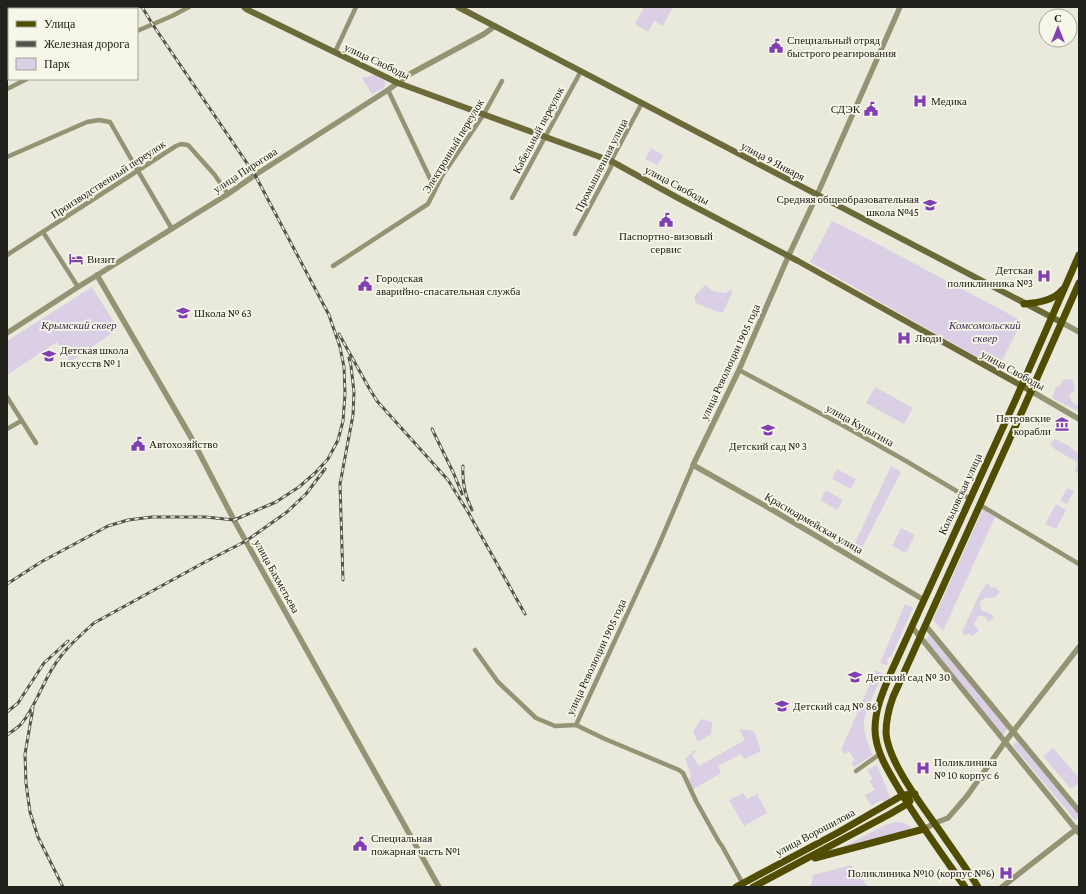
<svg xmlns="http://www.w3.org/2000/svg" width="1086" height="894" viewBox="0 0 1086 894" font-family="'Crimson Pro',serif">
	<rect width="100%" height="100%" fill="#eaeadc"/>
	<g fill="#dacfe5">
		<polygon points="644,7 673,7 663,26 654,21 648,32 635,24"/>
		<polygon points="374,75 384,80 385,84 384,88 372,94 362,78"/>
		<polygon points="651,148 663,155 658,165 645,159"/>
		<polygon points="832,221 889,250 1022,321 998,369 810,262"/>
		<path d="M 705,285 C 712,291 717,293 726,293 L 731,289 L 732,293 L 723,312 L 720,313 L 698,304 L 695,301 L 695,295 Z"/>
		<polygon points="92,287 118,329 70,362 57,342 7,375 7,341"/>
		<polygon points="1064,379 1073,380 1075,391 1069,394 1072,402 1079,406 1079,412 1052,398 1056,387 1060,385"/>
		<polygon points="875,387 913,408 904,424 866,403"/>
		<polygon points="1055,439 1069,446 1079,454 1079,475 1075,471 1077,462 1056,450 1050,444"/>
		<polygon points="891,466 901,472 861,550 853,547"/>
		<polygon points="837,469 856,479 851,489 832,479"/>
		<polygon points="1067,488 1074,491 1067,504 1060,501"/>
		<polygon points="826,490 843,500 837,510 820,500"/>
		<polygon points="1056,504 1066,510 1056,529 1045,524"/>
		<polygon points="983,509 995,517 943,631 933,620"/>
		<polygon points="901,528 915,535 906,553 892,546"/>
		<polygon points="987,583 990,585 990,588 995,587 1000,592 995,597 985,598 980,602 981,610 991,614 994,618 989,622 984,616 978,616 974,624 979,631 972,636 969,634 964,635 962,632 978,597"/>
		<polygon points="905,604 913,608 891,657 889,657 887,661 888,663 887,665 880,663"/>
		<polygon points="929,635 1008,728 1003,735 926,640"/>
		<path d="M 876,670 L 883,674 C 878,686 865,710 864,723 C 863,733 869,745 873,755 L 854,767 L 851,763 L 855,760 L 849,751 L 845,754 L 841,750 Z"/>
		<polygon points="701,719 712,722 711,734 698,742 693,732"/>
		<polygon points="739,729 754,731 761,751 744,759 741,754 718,766 721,773 692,790 688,781 691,775 685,759 694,750 696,752 692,755 699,766 745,740"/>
		<polygon points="1017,740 1079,815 1079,817 1075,820 1013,746"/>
		<polygon points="1053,748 1079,778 1079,783 1071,789 1043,756"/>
		<polygon points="877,765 890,797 888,801 885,804 882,800 871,806 865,795 875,790 869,781 873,779 867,770"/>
		<polygon points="743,793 747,799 757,794 767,813 744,826 729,800"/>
		<polygon points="896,822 904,823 911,827 909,829 903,832 839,849 885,825"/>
		<polygon points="851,865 868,887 809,887 812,883 813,875"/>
	</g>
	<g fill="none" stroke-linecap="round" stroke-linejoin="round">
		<g stroke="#949373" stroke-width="4.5">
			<polyline points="7,10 11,7"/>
			<polyline points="137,31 172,16 189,7"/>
			<polyline points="335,52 356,7"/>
			<polyline points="7,89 27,79"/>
			<polyline points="388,90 435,189"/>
			<polyline points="7,157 87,122 99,120 110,122 138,171 172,229"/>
			<polyline points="512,198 581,71"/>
			<polyline points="43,232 78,287"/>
			<polyline points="575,234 611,167 611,161 642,103"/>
			<polyline points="7,255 176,146 181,144 188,145 214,174 228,194"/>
			<polyline points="333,266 428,204 442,176 484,114 502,81"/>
			<polyline points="739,370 844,426 906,461 970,499"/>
			<polyline points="7,397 36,443"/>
			<polyline points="7,429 21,421"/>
			<polyline points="980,505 1079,564"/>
			<polyline points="475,650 498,682 536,718 555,726 576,725"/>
			<polyline points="576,725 658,547 693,465"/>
			<polyline points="576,725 605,739 679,770 683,773 696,801 719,842 722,846 743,884"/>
			<polyline points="856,771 880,754"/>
		</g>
		<g stroke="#949373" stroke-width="5.5">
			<polyline points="900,7 817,195 788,257 739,370 693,465 776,512 924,600"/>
			<polyline points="97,275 192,439 234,520 439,887"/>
			<polyline points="1061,322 1079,332"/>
			<polyline points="7,333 78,287 228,194 255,175 388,90 408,75 484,34 495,26"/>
			<polyline points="1031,391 1079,419"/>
			<polyline points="925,625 1079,811"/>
			<polyline points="912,627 1079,833"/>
			<polyline points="924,829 935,823 948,818 967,796 1005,742 1079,647"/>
			<polyline points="1002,887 1079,827"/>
		</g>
		<g stroke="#6c6a39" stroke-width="6">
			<polyline points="244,7 246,9 398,83 611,161 678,198 798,261 1031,391"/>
			<polyline points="458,7 1061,322"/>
		</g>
		<g stroke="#514d00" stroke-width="7">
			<path d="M 1024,304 C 1036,303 1054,301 1062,290"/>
			<polyline points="815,858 924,829"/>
			<polyline points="736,887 839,832 903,795 915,794"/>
			<polyline points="753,887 890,814 907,804 910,801"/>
			<path d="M 965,887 C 944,857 922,827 903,796 C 891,775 875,753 875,729 C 875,708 884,689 892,670 L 1015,401 L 1079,255"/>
			<path d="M 978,887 C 966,868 953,850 940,831 C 923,807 888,762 886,733 C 886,721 889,708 893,697 L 1025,405 L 1079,283"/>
		</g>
		<defs>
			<g id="rail">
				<polyline points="339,334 369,388 377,401 448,480 468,512 525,614"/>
				<polyline points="432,429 454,474 462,494"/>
				<path d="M 463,466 C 462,481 465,496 472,510"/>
				<polyline points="343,580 340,484 353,415 354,392 351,366 349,358"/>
				<polyline points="7,584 41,562 108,526 128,520 152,517 206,517 234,520 276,502 299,487 315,473 328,459 338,440 343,421 345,394 344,367 340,347 329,315 255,175 153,25 142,7"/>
				<polyline points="33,708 25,754 26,783 30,812 38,837 63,887"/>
				<polyline points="7,712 18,703 44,663 68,641"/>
				<path d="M 7,735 C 12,731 18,728 22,723 C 38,703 44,676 61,656 C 70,644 83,633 94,623 L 205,562 L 246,541 L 287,512 L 306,494 L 325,469"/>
			</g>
		</defs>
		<use href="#rail" stroke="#54544c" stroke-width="3"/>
		<use href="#rail" stroke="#f7f7e9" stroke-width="1.5" stroke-dasharray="4.5" stroke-linecap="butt"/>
	</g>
	<defs>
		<symbol id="civic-bare" viewBox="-9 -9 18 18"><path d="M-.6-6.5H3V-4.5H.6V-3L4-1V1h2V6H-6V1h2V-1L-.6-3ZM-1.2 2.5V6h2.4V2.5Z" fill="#823fb3" stroke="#f7f7e9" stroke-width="2.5" paint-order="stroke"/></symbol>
		<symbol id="hospital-bare" viewBox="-9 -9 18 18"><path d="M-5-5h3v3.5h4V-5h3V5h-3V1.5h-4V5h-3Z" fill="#823fb3" stroke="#f7f7e9" stroke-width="2.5" paint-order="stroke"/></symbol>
		<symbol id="school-bare" viewBox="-9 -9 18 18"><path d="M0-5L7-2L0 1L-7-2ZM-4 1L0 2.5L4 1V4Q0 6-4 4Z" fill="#823fb3" stroke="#f7f7e9" stroke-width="2.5" paint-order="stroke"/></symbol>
		<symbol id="hotel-bare" viewBox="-9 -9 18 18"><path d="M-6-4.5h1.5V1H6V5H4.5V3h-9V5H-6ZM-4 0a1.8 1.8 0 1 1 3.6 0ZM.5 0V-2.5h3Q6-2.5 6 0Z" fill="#823fb3" stroke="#f7f7e9" stroke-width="2.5" paint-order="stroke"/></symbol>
		<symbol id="museum-bare" viewBox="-9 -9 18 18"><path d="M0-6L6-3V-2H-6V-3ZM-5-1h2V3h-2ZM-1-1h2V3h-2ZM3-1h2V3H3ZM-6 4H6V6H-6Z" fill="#823fb3" stroke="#f7f7e9" stroke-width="2.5" paint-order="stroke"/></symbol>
	</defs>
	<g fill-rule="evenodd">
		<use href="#civic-bare" x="766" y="36" width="20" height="20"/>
		<use href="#hospital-bare" x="910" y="91" width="20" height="20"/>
		<use href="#civic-bare" x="861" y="99" width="20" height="20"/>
		<use href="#school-bare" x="920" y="195" width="20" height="20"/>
		<use href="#civic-bare" x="656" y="210" width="20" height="20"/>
		<use href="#hotel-bare" x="66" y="249" width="20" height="20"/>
		<use href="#hospital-bare" x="1034" y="266" width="20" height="20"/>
		<use href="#civic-bare" x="355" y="274" width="20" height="20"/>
		<use href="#school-bare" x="173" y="303" width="20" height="20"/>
		<use href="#hospital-bare" x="894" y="328" width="20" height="20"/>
		<use href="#school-bare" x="39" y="346" width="20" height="20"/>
		<use href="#museum-bare" x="1052" y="414" width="20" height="20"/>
		<use href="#school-bare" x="758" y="420" width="20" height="20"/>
		<use href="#civic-bare" x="128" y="434" width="20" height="20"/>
		<use href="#school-bare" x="845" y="667" width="20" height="20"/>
		<use href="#school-bare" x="772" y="696" width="20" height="20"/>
		<use href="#hospital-bare" x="913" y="758" width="20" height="20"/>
		<use href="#civic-bare" x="350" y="834" width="20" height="20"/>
		<use href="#hospital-bare" x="996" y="863" width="20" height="20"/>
	</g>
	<g text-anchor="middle" stroke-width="3.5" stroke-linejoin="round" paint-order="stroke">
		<g font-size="11" fill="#21211b" stroke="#f7f7e9" text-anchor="start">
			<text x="787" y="44">Специальный отряд<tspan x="787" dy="13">быстрого реагирования</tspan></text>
			<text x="931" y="105">Медика</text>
			<text x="860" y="113" text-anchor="end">СДЭК</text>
			<text x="919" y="203" text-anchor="end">Средняя общеобразовательная<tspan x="919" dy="13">школа №45</tspan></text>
			<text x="666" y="240" text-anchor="middle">Паспортно-визовый<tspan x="666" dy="13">сервис</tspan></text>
			<text x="87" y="263">Визит</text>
			<text x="1033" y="274" text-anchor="end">Детская<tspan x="1033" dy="13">поликлинника №3</tspan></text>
			<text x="376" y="282">Городская<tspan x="376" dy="13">аварийно-спасательная служба</tspan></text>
			<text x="194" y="317">Школа № 63</text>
			<text x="915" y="342">Люди</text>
			<text x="60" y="354">Детская школа<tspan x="60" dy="13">искусств № 1</tspan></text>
			<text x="1051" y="422" text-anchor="end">Петровские<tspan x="1051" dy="13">корабли</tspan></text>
			<text x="149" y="448">Автохозяйство</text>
			<text x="768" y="450" text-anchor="middle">Детский сад № 3</text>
			<text x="866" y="681">Детский сад № 30</text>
			<text x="793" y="710">Детский сад № 86</text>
			<text x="934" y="766">Поликлиника<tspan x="934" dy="13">№ 10 корпус 6</tspan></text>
			<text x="371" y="842">Специальная<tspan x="371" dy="13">пожарная часть №1</tspan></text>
			<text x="995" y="877" text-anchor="end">Поликлиника №10 (корпус №6)</text>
		</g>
		<g font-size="11" fill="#21211b" stroke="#f7f7e9">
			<text transform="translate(377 61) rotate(25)" y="4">улица Свободы</text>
			<text transform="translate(538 130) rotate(-62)" y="4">Кабельный переулок</text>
			<text transform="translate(453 146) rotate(-59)" y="4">Электронный переулок</text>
			<text transform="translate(773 161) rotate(28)" y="4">улица 9 Января</text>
			<text transform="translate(601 165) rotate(-63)" y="4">Промышленная улица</text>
			<text transform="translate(245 170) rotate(-33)" y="4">улица Пирогова</text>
			<text transform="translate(108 179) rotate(-33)" y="4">Производственный переулок</text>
			<text transform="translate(677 185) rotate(28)" y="4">улица Свободы</text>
			<text transform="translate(730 362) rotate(-65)" y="4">улица Революции 1905 года</text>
			<text transform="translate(1013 370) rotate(29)" y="4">улица Свободы</text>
			<text transform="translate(860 425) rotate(29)" y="4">улица Куцыгина</text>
			<text transform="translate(960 494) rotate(-65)" y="4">Кольцовская улица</text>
			<text transform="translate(814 523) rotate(30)" y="4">Красноармейская улица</text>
			<text transform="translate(277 576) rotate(61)" y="4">улица Бахметьева</text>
			<text transform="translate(596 657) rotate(-65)" y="4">улица Революции 1905 года</text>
			<text transform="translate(815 832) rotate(-28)" y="4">улица Ворошилова</text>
		</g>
		<g font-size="11" font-style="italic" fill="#3c274f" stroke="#f7f7e9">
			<text x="79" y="329">Крымский сквер</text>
			<text x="985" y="329">Комсомольский<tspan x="985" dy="13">сквер</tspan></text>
		</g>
	</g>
	<rect width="1086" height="894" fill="none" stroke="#21211b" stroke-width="16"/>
	<rect x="8" y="8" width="130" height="72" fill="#f7f7e9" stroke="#a1a197"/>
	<rect x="16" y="21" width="20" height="6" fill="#514d00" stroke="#a1a197"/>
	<text x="44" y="28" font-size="12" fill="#21211b">Улица</text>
	<rect x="16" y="41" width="20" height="6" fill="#54544c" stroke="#a1a197"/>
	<text x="44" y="48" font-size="12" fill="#21211b">Железная дорога</text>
	<rect x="16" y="58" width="20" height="12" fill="#dacfe5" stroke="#a1a197"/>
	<text x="44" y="68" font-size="12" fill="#21211b">Парк</text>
	<g transform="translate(1058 28)"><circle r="19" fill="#f7f7e9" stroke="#a1a197"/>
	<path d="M0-3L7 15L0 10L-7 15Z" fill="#823fb3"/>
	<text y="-6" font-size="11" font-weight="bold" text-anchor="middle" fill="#21211b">С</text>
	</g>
</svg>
